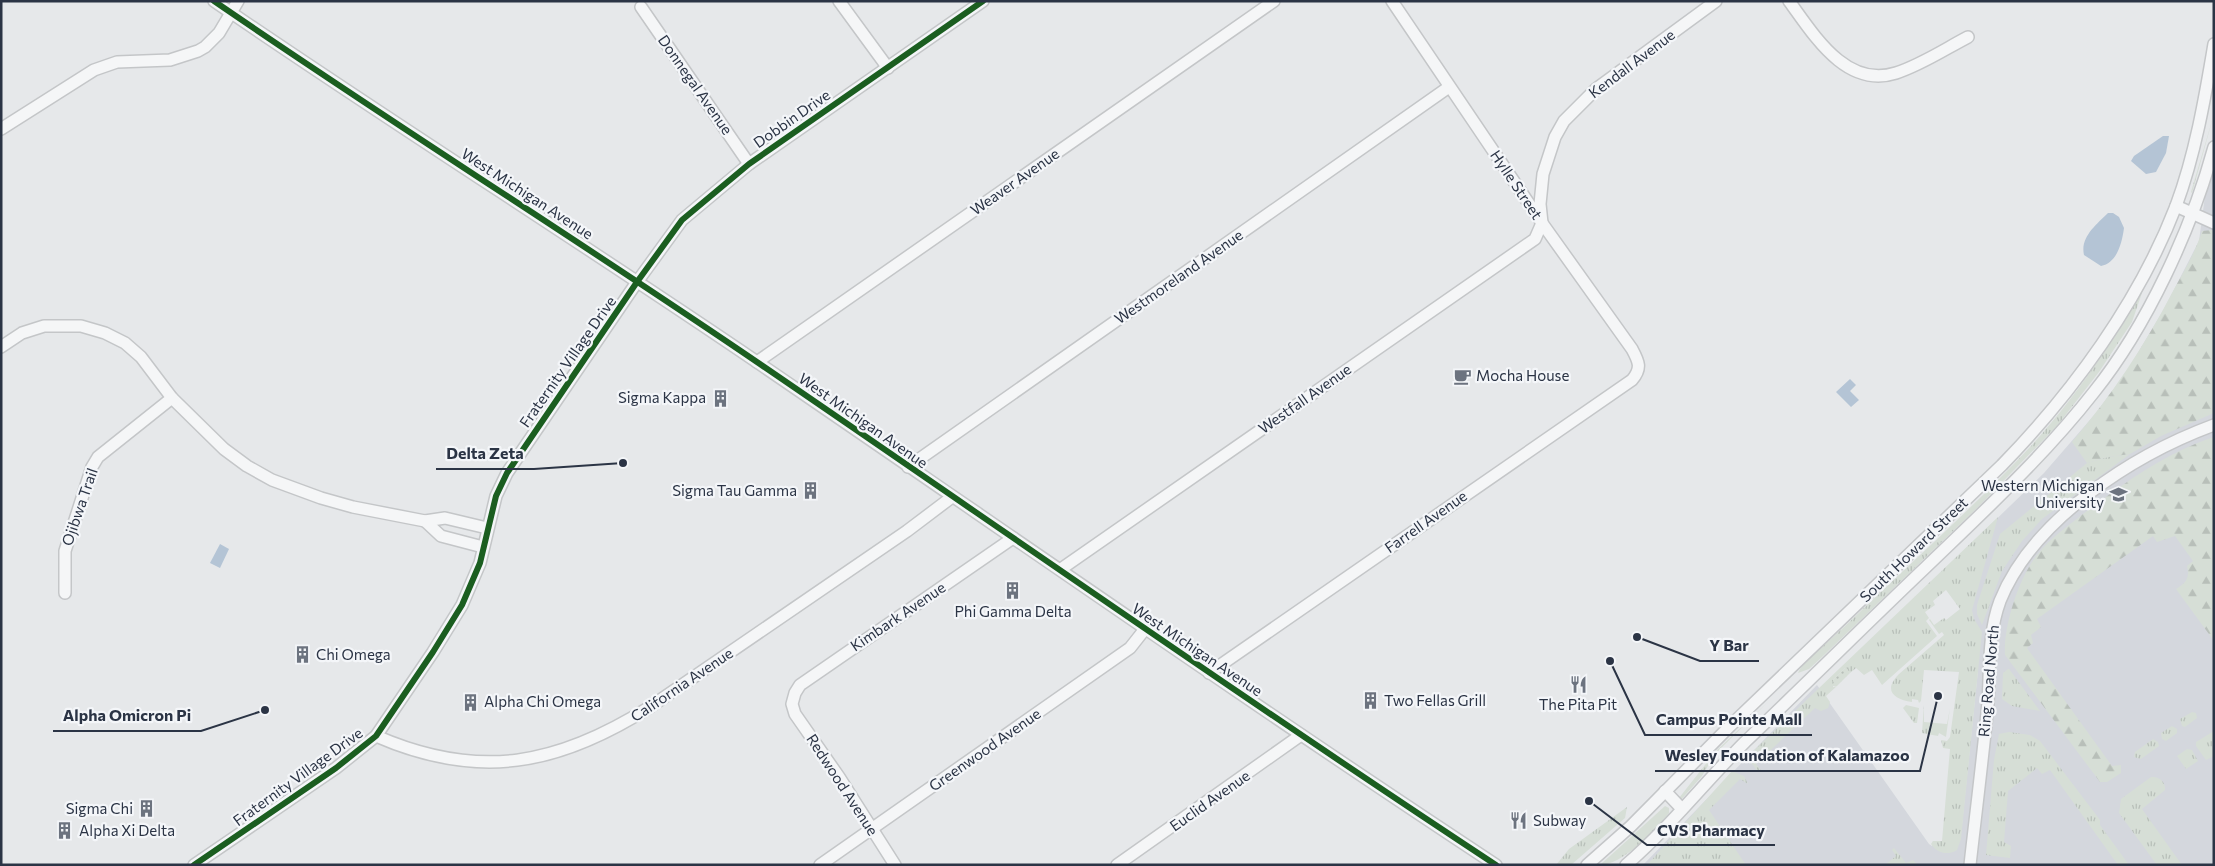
<svg xmlns="http://www.w3.org/2000/svg" width="2215" height="866" viewBox="0 0 2215 866" font-family="Commissioner,sans-serif">
	<defs>
		<pattern id="grass-tufts" width="24" height="20" patternUnits="userSpaceOnUse" patternTransform="scale(1.25)"><rect width="24" height="20" fill="#d6ded6"/><path d="M3 7l-1-3M5 7V3M7 7l1-3M15 17l-1-3M17 17v-4M19 17l1-3" fill="none" stroke="#b8bfb9"/></pattern>
		<pattern id="forest-firs" width="22" height="20" patternUnits="userSpaceOnUse" patternTransform="scale(1.25)"><rect width="22" height="20" fill="#d6ded6"/><path d="M5 1l3.5 6h-7zM16 11l3.5 6h-7z" fill="#b8bfb9"/></pattern>
		<pattern id="garden-dots" width="8" height="8" patternUnits="userSpaceOnUse" patternTransform="scale(1.25)"><rect width="8" height="8" fill="#d6ded6"/><path d="M2 2h.1M6 6h.1" fill="none" stroke="#b8bfb9" stroke-width="1.8" stroke-linecap="round"/></pattern>
	</defs>
	<rect width="100%" height="100%" fill="#e6e8ea"/>
	<polygon fill="#d4d7dd" points="2214,170 2214,865 1643,865 1817,685 1929,844 1932,846 1933,841 1942,841 1961,834 1978,670 1966,602 1944,570 2044,473 2096,413 2127,371 2164,309 2199,241 2205,196"/>
	<g fill="url(#grass-tufts)">
		<polygon points="2214,114 2192,193 2191,192"/>
		<path d="M 2172,230 L 2143,290 L 2132,322 L 2099,372 L 2057,426 L 1978,507 L 1820,659 L 1809,669 L 1798,673 C 1802,662 1833,638 1843,628 C 1905,568 1971,510 2030,447 C 2090,382 2134,309 2172,230 Z"/>
		<polygon points="2130,454 2042,519 2022,541 2002,571 1982,625 1977,614 1977,605 2000,534 2087,463 2108,457"/>
		<path d="M 1998,517 L 1972,610 L 1974,619 L 1982,632 L 1961,839 L 1957,850 C 1948,856 1937,853 1931,844 L 1933,841 L 1942,841 L 1950,749 L 1943,748 L 1941,740 L 1947,741 L 1950,737 L 1959,672 L 1924,670 L 1921,701 L 1919,703 L 1918,700 L 1912,699 L 1912,702 C 1893,699 1883,690 1899,674 L 1944,635 L 1942,632 L 1939,634 L 1929,620 L 1930,619 L 1934,625 L 1944,618 L 1946,620 L 1960,609 L 1946,590 L 1933,601 L 1935,605 L 1925,612 L 1929,618 L 1926,621 L 1937,636 L 1882,685 L 1872,670 L 1864,675 L 1856,668 L 1850,673 L 1845,668 L 1833,680 L 1833,687 L 1837,686 L 1826,696 L 1830,702 L 1828,708 L 1821,711 L 1815,708 L 1756,764 L 1761,770 L 1758,772 L 1747,757 Z"/>
		<polygon points="2008,669 2009,669 2040,711 2012,706 2002,699 2003,673"/>
		<polygon points="1769,701 1715,754 1702,776 1680,801 1679,798 1716,751"/>
		<polygon points="1906,705 1919,708 1917,723 1914,723 1903,708"/>
		<polygon points="1924,705 1924,722 1947,724 1950,708 1946,737 1939,733 1938,736 1922,733"/>
		<polygon points="2192,712 2196,713 2197,718 2185,727 2182,726 2180,719"/>
		<polygon points="2172,726 2177,729 2177,733 2166,741 2162,739 2161,733"/>
		<polygon points="2214,731 2214,756 2206,760 2196,746 2196,742"/>
		<polygon points="2009,732 2030,735 2040,741 2100,820 2100,825 2129,865 2118,865 2050,770 2042,774 2037,768 2008,791 2004,842 2011,846 2010,858 1986,855 1994,760 1999,734"/>
		<polygon points="2153,739 2158,742 2159,746 2141,759 2134,757 2135,752"/>
		<polygon points="2187,749 2192,750 2198,761 2186,769 2177,756"/>
		<polygon points="1732,771 1744,776 1748,784 1740,779 1709,810 1746,865 1647,865"/>
		<path d="M 2151,777 C 2159,776 2166,782 2165,790 L 2142,809 L 2182,865 L 2157,865 L 2119,813 L 2121,799 Z"/>
		<path d="M 1665,806 L 1669,808 L 1669,813 C 1655,831 1622,865 1600,865 Z"/>
		<polygon points="1627,807 1625,818 1571,865 1556,865 1569,849"/>
		<polygon points="1894,848 1906,863 1913,860 1918,865 1885,865 1896,856 1892,850"/>
	</g>
	<g fill="url(#forest-firs)">
		<path d="M 2212,230 L 2214,233 L 2214,413 L 2161,436 L 2130,454 L 2108,457 L 2087,463 L 2072,442 C 2111,396 2144,347 2172,293 C 2183,273 2195,253 2202,231 Z"/>
		<path d="M 2214,437 L 2214,641 L 2176,589 C 2186,583 2190,578 2187,566 L 2193,561 L 2175,536 L 2157,542 L 2153,536 L 2037,619 L 2041,627 L 2031,635 L 2033,643 L 2027,648 L 2112,766 L 2121,765 L 2121,773 L 2107,782 L 2100,782 L 2005,655 C 2003,627 2019,577 2037,555 C 2050,538 2067,527 2083,514 C 2123,484 2165,453 2214,437 Z"/>
	</g>
	<polygon fill="url(#garden-dots)" points="1846,667 1850,673 1837,686 1832,686 1833,680"/>
	<g fill="#b4c4d5">
		<polygon points="2163,136 2169,136 2166,153 2156,172 2146,174 2131,161 2134,156"/>
		<path d="M 2108,213 L 2113,213 L 2119,217 L 2124,228 C 2122,243 2117,263 2101,266 L 2084,255 C 2080,237 2096,225 2108,213 Z"/>
		<polygon points="1850,379 1856,385 1850,391 1859,400 1851,407 1836,392"/>
		<polygon points="220,544 229,549 220,568 210,563"/>
	</g>
	<g fill="none" stroke-linecap="round" stroke-linejoin="round">
		<defs>
			<g id="minor">
				<path d="M 214,1 C 393,124 578,240 757,362 C 1003,530 1247,701 1496,865"/>
				<polyline points="839,1 888,68"/>
				<path d="M 1789,1 C 1814,35 1846,89 1896,73 C 1921,65 1945,49 1968,37"/>
				<polyline points="641,7 749,164"/>
				<polyline points="1,129 94,70 117,62 170,60 198,51 205,47 219,33 238,1"/>
				<polyline points="2176,206 2214,223"/>
				<polyline points="1,347 22,333 44,326 81,326 105,333 125,343 141,357 172,398 224,449 247,466 272,480 321,498 353,507 425,521 445,518 487,528"/>
				<polyline points="757,362 1274,1"/>
				<polyline points="908,467 1449,87"/>
				<polyline points="425,521 441,536 483,547"/>
				<polyline points="1061,569 1535,239 1542,223 1540,204 1543,174 1555,137 1564,121 1596,89 1716,1"/>
				<polyline points="65,593 65,551 92,467 98,457 172,398"/>
				<path d="M 1209,673 L 1632,380 C 1642,368 1639,362 1632,349 L 1542,223 L 1392,1"/>
				<path d="M 376,736 C 479,781 558,765 650,707 L 907,531 L 952,497"/>
				<polyline points="1665,791 1682,809"/>
				<polyline points="194,865 336,768 376,736 433,652 462,605 480,563 496,496 507,473 637,282 682,220 749,164 983,1"/>
				<polyline points="820,865 1130,648 1145,629"/>
				<polyline points="895,865 839,777 795,714 792,704 795,693 800,685 1013,538"/>
				<polyline points="1117,865 1301,735"/>
				<path d="M 1587,865 L 1631,826 L 1730,726 L 2002,465 C 2073,392 2139,302 2176,206 C 2195,155 2205,98 2214,44"/>
				<path d="M 1626,865 C 1669,828 1705,782 1745,742 C 1806,684 1865,625 1926,567 C 1984,511 2044,456 2094,392 C 2147,326 2192,228 2214,147"/>
				<path d="M 1970,865 C 1976,811 1983,757 1988,703 C 1990,669 1988,633 2000,601 C 2033,519 2133,455 2214,425"/>
			</g>
		</defs>
		<use href="#minor" stroke="#c4c6c8" stroke-width="14"/>
		<use href="#minor" stroke="#f5f6f7" stroke-width="11"/>
		<defs>
			<g id="cycleway">
				<path d="M 214,1 C 393,124 578,240 757,362 C 1003,530 1247,701 1496,865"/>
				<polyline points="194,865 336,768 376,736 433,652 462,605 480,563 496,496 507,473 637,282 682,220 749,164 983,1"/>
			</g>
		</defs>
		<use href="#cycleway" stroke="#f4f6f9" stroke-width="9"/>
		<use href="#cycleway" stroke="#1b5e20" stroke-width="6"/>
	</g>
	<defs>
		<symbol id="cafe-bare" viewBox="-9 -9 18 18"><path d="M-5.5-4.5H6V0H3Q3 3.5 0 3.5H-2.5Q-5.5 3.5-5.5 0ZM3-3.2v2h1.7v-2ZM-6 4.5H4V6H-6Z" fill="#6c737f" stroke="#f4f6f9" stroke-width="2.5" paint-order="stroke"/></symbol>
		<symbol id="building-bare" viewBox="-9 -9 18 18"><path d="M-4-6H4V6H1V3H-1V6H-4ZM-2.5-4.3h1.7v1.8h-1.7ZM.8-4.3h1.7v1.8H.8ZM-2.5-1h1.7V.8h-1.7ZM.8-1h1.7V.8H.8Z" fill="#6c737f" stroke="#f4f6f9" stroke-width="2.5" paint-order="stroke"/></symbol>
		<symbol id="university-bare" viewBox="-9 -9 18 18"><path d="M0-5L7-2L0 1L-7-2ZM-4 1L0 2.5L4 1V4Q0 6-4 4Z" fill="#6c737f" stroke="#f4f6f9" stroke-width="2.5" paint-order="stroke"/></symbol>
		<symbol id="restaurant-bare" viewBox="-9 -9 18 18"><path d="M-5-6h1v4h1v-4h1v4h1v-4h1v5L-1.5 .5V6h-2V.5L-5-1ZM5-6V6H3V1.5H1.5Q1.5-4 5-6Z" fill="#6c737f" stroke="#f4f6f9" stroke-width="2.5" paint-order="stroke"/></symbol>
	</defs>
	<g fill-rule="evenodd">
		<use href="#cafe-bare" x="1450" y="364" width="25" height="25"/>
		<use href="#building-bare" x="708" y="386" width="25" height="25"/>
		<use href="#building-bare" x="798" y="478" width="25" height="25"/>
		<use href="#university-bare" x="2106" y="482" width="25" height="25"/>
		<use href="#building-bare" x="1000" y="578" width="25" height="25"/>
		<use href="#building-bare" x="290" y="642" width="25" height="25"/>
		<use href="#restaurant-bare" x="1566" y="672" width="25" height="25"/>
		<use href="#building-bare" x="1358" y="688" width="25" height="25"/>
		<use href="#building-bare" x="458" y="690" width="25" height="25"/>
		<use href="#building-bare" x="134" y="796" width="25" height="25"/>
		<use href="#restaurant-bare" x="1506" y="808" width="25" height="25"/>
		<use href="#building-bare" x="52" y="818" width="25" height="25"/>
	</g>
	<g text-anchor="middle" stroke-width="4.5" stroke-linejoin="round" paint-order="stroke">
		<g font-size="15" fill="#2b3445" stroke="#f4f6f9">
			<text transform="translate(1632 64) rotate(-37)" y="5">Kendall Avenue</text>
			<text transform="translate(695 85) rotate(55)" y="5">Donnegal Avenue</text>
			<text transform="translate(792 119) rotate(-35)" y="5">Dobbin Drive</text>
			<text transform="translate(1015 182) rotate(-35)" y="5">Weaver Avenue</text>
			<text transform="translate(1516 185) rotate(56)" y="5">Hylle Street</text>
			<text transform="translate(527 194) rotate(33)" y="5">West Michigan Avenue</text>
			<text transform="translate(1179 277) rotate(-35)" y="5">Westmoreland Avenue</text>
			<text transform="translate(568 362) rotate(-55)" y="5">Fraternity Village Drive</text>
			<text transform="translate(1305 399) rotate(-35)" y="5">Westfall Avenue</text>
			<text transform="translate(863 421) rotate(35)" y="5">West Michigan Avenue</text>
			<text transform="translate(80 507) rotate(-71)" y="5">Ojibwa Trail</text>
			<text transform="translate(1426 522) rotate(-35)" y="5">Farrell Avenue</text>
			<text transform="translate(1914 550) rotate(-44)" y="5">South Howard Street</text>
			<text transform="translate(898 617) rotate(-34)" y="5">Kimbark Avenue</text>
			<text transform="translate(1197 650) rotate(34)" y="5">West Michigan Avenue</text>
			<text transform="translate(1989 681) rotate(-85)" y="5">Ring Road North</text>
			<text transform="translate(682 685) rotate(-34)" y="5">California Avenue</text>
			<text transform="translate(985 750) rotate(-35)" y="5">Greenwood Avenue</text>
			<text transform="translate(298 777) rotate(-36)" y="5">Fraternity Village Drive</text>
			<text transform="translate(842 785) rotate(57)" y="5">Redwood Avenue</text>
			<text transform="translate(1210 801) rotate(-35)" y="5">Euclid Avenue</text>
		</g>
		<g font-size="15" fill="#2b3445" stroke="#f4f6f9" text-anchor="start">
			<text x="1476" y="381">Mocha House</text>
			<text x="706" y="403" text-anchor="end">Sigma Kappa</text>
			<text x="2104" y="491" text-anchor="end">Western Michigan<tspan x="2104" dy="17">University</tspan></text>
			<text x="797" y="496" text-anchor="end">Sigma Tau Gamma</text>
			<text x="1013" y="617" text-anchor="middle">Phi Gamma Delta</text>
			<text x="316" y="660">Chi Omega</text>
			<text x="1384" y="706">Two Fellas Grill</text>
			<text x="484" y="707">Alpha Chi Omega</text>
			<text x="1578" y="710" text-anchor="middle">The Pita Pit</text>
			<text x="133" y="814" text-anchor="end">Sigma Chi</text>
			<text x="1533" y="826">Subway</text>
			<text x="79" y="836">Alpha Xi Delta</text>
		</g>
	</g>
	<path fill="none" stroke="#2b3445" stroke-width="2" d="M623 463L534 469H436M1637 637L1700 661H1759M265 710L201 731H53M1610 661L1645 735H1812M1938 696L1920 771H1655M1589 801L1647 845H1775"/>
	<g fill="#2b3445" stroke="#f4f6f9" stroke-width="2">
		<circle cx="623" cy="463" r="5"/>
		<circle cx="1637" cy="637" r="5"/>
		<circle cx="265" cy="710" r="5"/>
		<circle cx="1610" cy="661" r="5"/>
		<circle cx="1938" cy="696" r="5"/>
		<circle cx="1589" cy="801" r="5"/>
	</g>
	<g font-size="16" text-anchor="middle" font-weight="bold" fill="#2b3445" stroke="#f4f6f9" stroke-width="4.5" stroke-linejoin="round" paint-order="stroke">
		<text x="485" y="459">Delta Zeta</text>
		<text x="1729" y="651">Y Bar</text>
		<text x="127" y="721">Alpha Omicron Pi</text>
		<text x="1729" y="725">Campus Pointe Mall</text>
		<text x="1787" y="761">Wesley Foundation of Kalamazoo</text>
		<text x="1711" y="836">CVS Pharmacy</text>
	</g>
	<rect width="2215" height="866" fill="none" stroke="#2b3445" stroke-width="5"/>
</svg>
